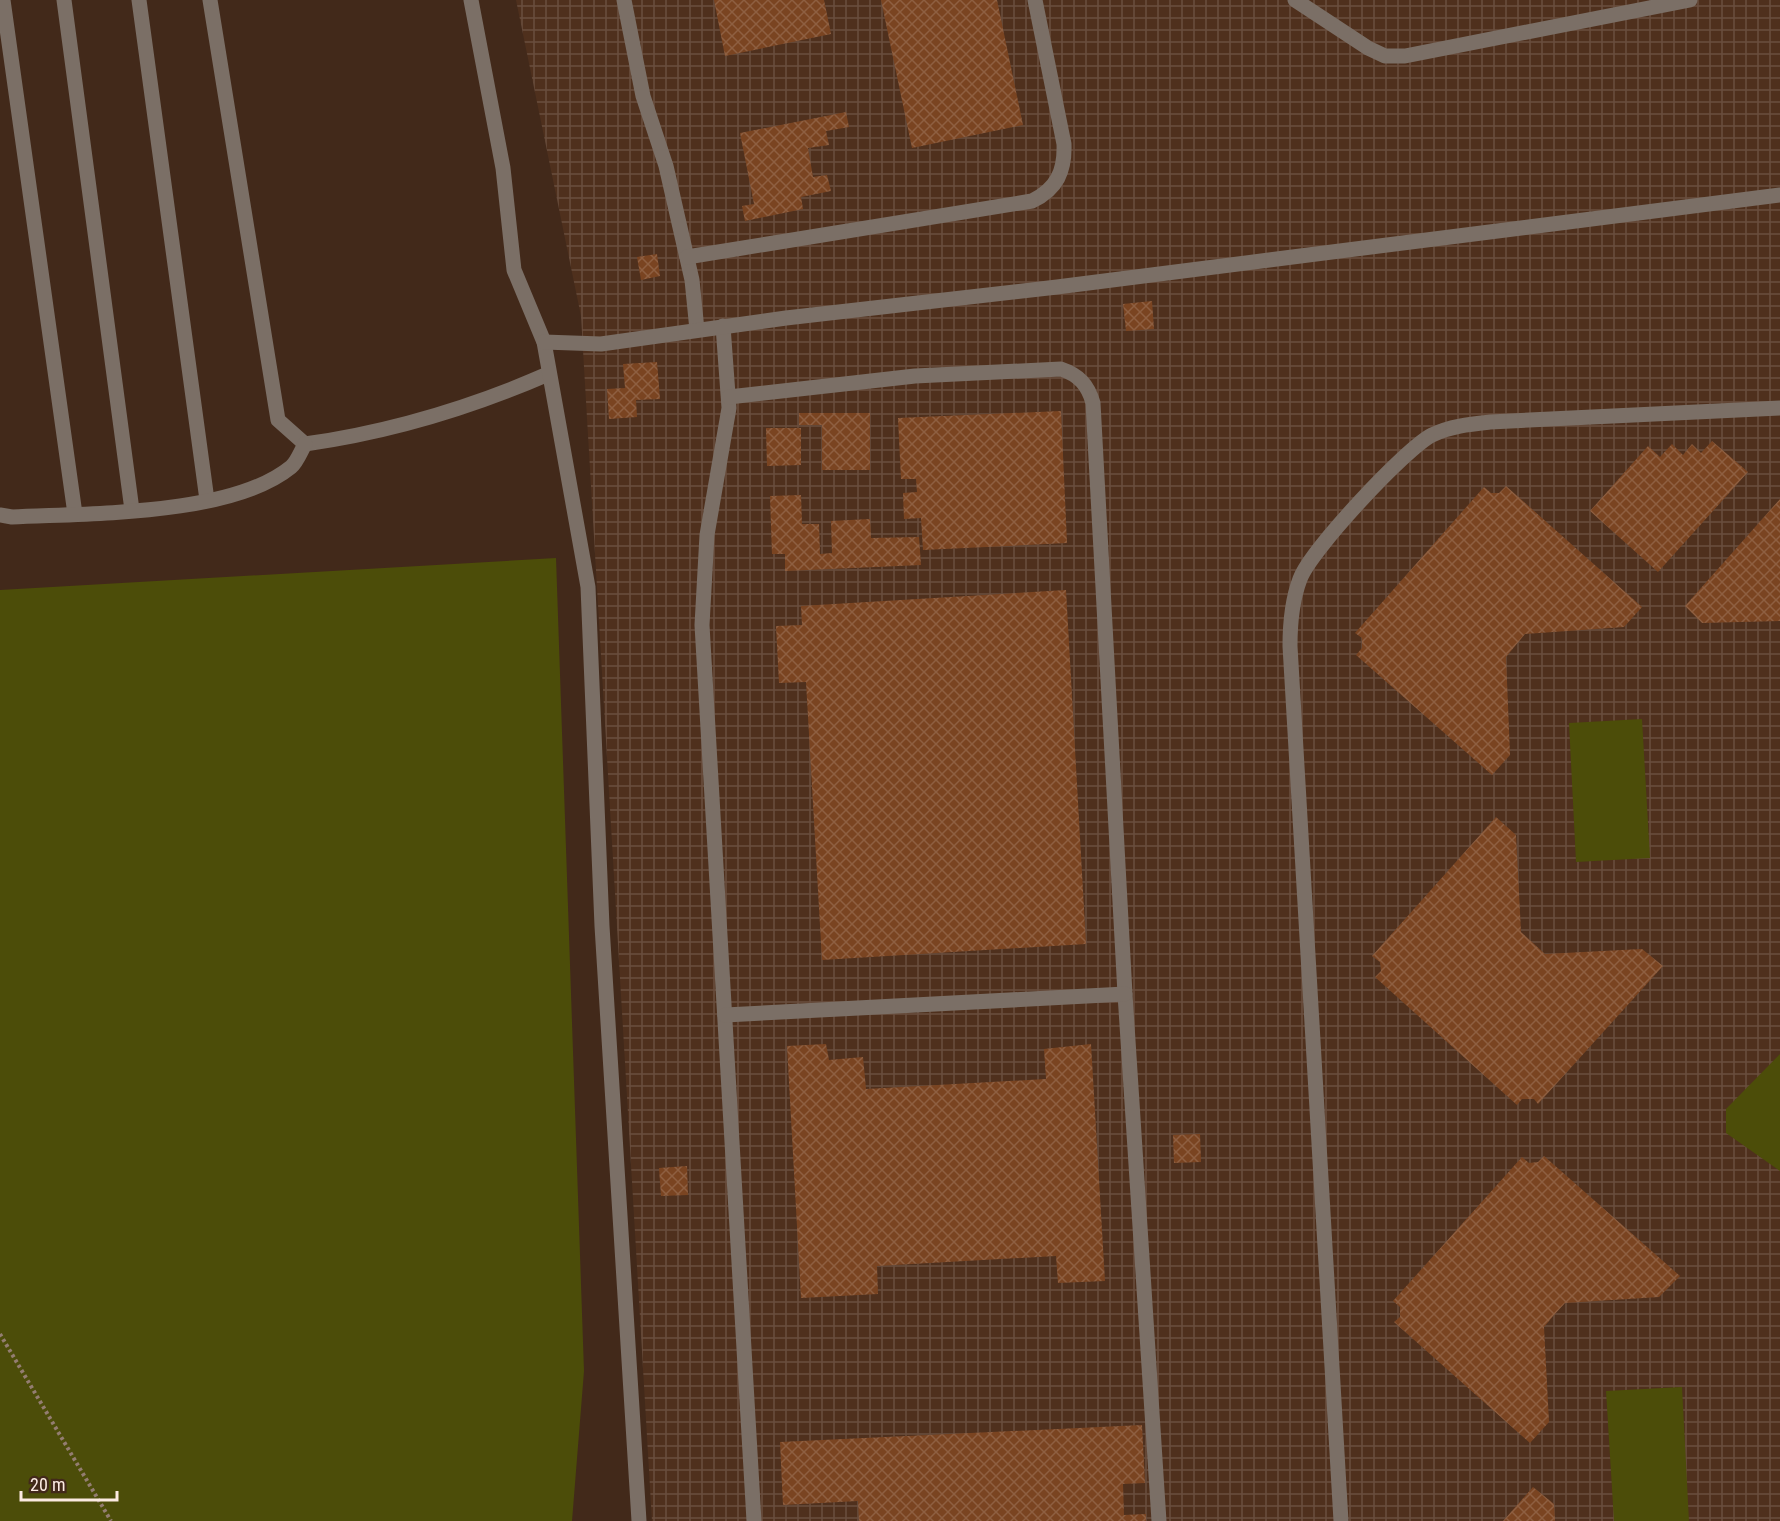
<svg xmlns="http://www.w3.org/2000/svg" width="1780" height="1521" viewBox="0 0 1780 1521" font-family="'Roboto Condensed',sans-serif">
	<defs>
		<pattern id="industrial-grid" width="8" height="8" patternUnits="userSpaceOnUse" patternTransform="scale(1.5)"><rect width="8" height="8" fill="#4f301d"/><path d="M0 4h8M4 0v8" fill="none" stroke="#694e3e"/></pattern>
		<pattern id="building-cross-hatch" width="8" height="8" patternUnits="userSpaceOnUse" patternTransform="scale(1.5)"><rect width="8" height="8" fill="#7a4421"/><path d="M0 0l8 8M0 8l8-8" fill="none" stroke="#8e5f41"/></pattern>
	</defs>
	<rect width="100%" height="100%" fill="#42291a"/>
	<polygon fill="url(#industrial-grid)" points="516,0 1780,0 1780,1521 652,1521 581,316"/>
	<g fill="#4c4d09">
		<polygon points="556,558 584,1371 572,1521 0,1521 0,590"/>
		<polygon points="1642,719 1650,858 1576,862 1569,723"/>
		<polygon points="1780,1054 1780,1171 1726,1133 1726,1109"/>
		<polygon points="1682,1387 1689,1521 1614,1521 1606,1391"/>
	</g>
	<g fill="url(#building-cross-hatch)">
		<polygon points="714,0 824,0 831,34 725,56"/>
		<polygon points="881,0 997,0 1023,125 912,148"/>
		<polygon points="846,112 849,127 826,131 829,145 808,148 813,177 827,175 831,191 801,197 803,209 745,221 742,206 754,204 740,133"/>
		<polygon points="657,254 660,276 641,280 637,257"/>
		<polygon points="1152,301 1154,329 1126,331 1123,304"/>
		<polygon points="657,362 660,399 636,400 637,417 609,419 607,389 625,388 623,364"/>
		<polygon points="1061,411 1067,543 923,550 921,518 904,519 903,493 917,492 916,479 901,479 898,418"/>
		<polygon points="799,413 870,413 870,470 822,470 822,425 799,425"/>
		<polygon points="766,428 801,428 801,465 767,466"/>
		<polygon points="1712,441 1748,472 1658,572 1590,511 1648,446 1660,457 1672,444 1683,455 1692,444 1701,453"/>
		<polygon points="1506,486 1642,607 1624,627 1525,634 1506,657 1510,755 1492,775 1356,655 1362,648 1362,638 1355,633 1484,487 1491,493 1499,493"/>
		<polygon points="801,495 802,524 819,524 820,554 832,553 831,521 870,519 871,538 919,537 921,565 785,571 785,554 772,554 770,496"/>
		<polygon points="1780,499 1780,621 1702,623 1685,606"/>
		<polygon points="1066,590 1086,944 822,960 806,682 779,683 776,626 802,625 801,606"/>
		<polygon points="1496,817 1516,835 1521,932 1545,954 1642,949 1663,966 1538,1104 1534,1099 1522,1099 1517,1105 1375,977 1381,971 1380,962 1372,956"/>
		<polygon points="826,1044 829,1060 863,1057 866,1089 1046,1079 1044,1049 1091,1044 1105,1281 1058,1283 1056,1256 877,1266 878,1294 801,1298 787,1046"/>
		<polygon points="1200,1134 1201,1162 1174,1163 1173,1135"/>
		<polygon points="1544,1156 1680,1276 1659,1297 1565,1303 1554,1315 1544,1327 1549,1422 1530,1443 1394,1322 1400,1317 1400,1307 1393,1301 1522,1157 1529,1163 1538,1162"/>
		<polygon points="687,1166 688,1195 661,1196 659,1168"/>
		<polygon points="1142,1425 1145,1483 1123,1484 1124,1515 1146,1514 1146,1521 859,1521 858,1501 783,1505 780,1442"/>
		<polygon points="1533,1487 1554,1504 1555,1521 1503,1521"/>
	</g>
	<g fill="none" stroke-linecap="round" stroke-linejoin="round">
		<polyline stroke="#937d71" stroke-width="4" stroke-dasharray="3 3" stroke-linecap="butt" points="0,1334 111,1521"/>
		<g stroke="#7b6f66" stroke-width="15">
			<polyline points="3,0 75,514"/>
			<polyline points="64,0 132,510"/>
			<polyline points="139,0 207,500"/>
			<path d="M 210,0 L 278,420 L 305,444 C 390,432 470,408 548,374"/>
			<polyline points="471,0 503,168 514,270 544,342 588,587 602,926 639,1521"/>
			<polyline points="624,0 643,96 666,166 692,280 697,330"/>
			<polyline points="1295,0 1368,48 1385,56 1405,56 1690,0"/>
			<path d="M 687,257 L 1032,201 C 1057,189 1065,171 1064,144 L 1035,0"/>
			<polyline points="723,326 729,408 707,535 702,625 754,1521"/>
			<polyline points="544,342 601,344 786,318 1057,287 1780,195"/>
			<path d="M 729,397 L 915,376 L 1061,369 C 1079,375 1088,385 1093,403 L 1125,994 L 1159,1521"/>
			<path d="M 0,515 L 12,517 C 88,513 231,516 291,467 C 297,462 301,451 305,444"/>
			<polyline points="725,1015 1125,994"/>
			<path d="M 1341,1521 L 1290,646 C 1290,623 1292,600 1300,579 C 1310,551 1406,448 1432,435 C 1450,426 1471,424 1490,422 L 1780,408"/>
		</g>
	</g>
	<path d="M21 1491v9h96v-9" fill="none" stroke="#fbeae1" stroke-width="3"/>
	<text x="30" y="1491" font-size="18" fill="#fbeae1" stroke="#42291a" stroke-width="4.5" paint-order="stroke">20 m</text>
</svg>
